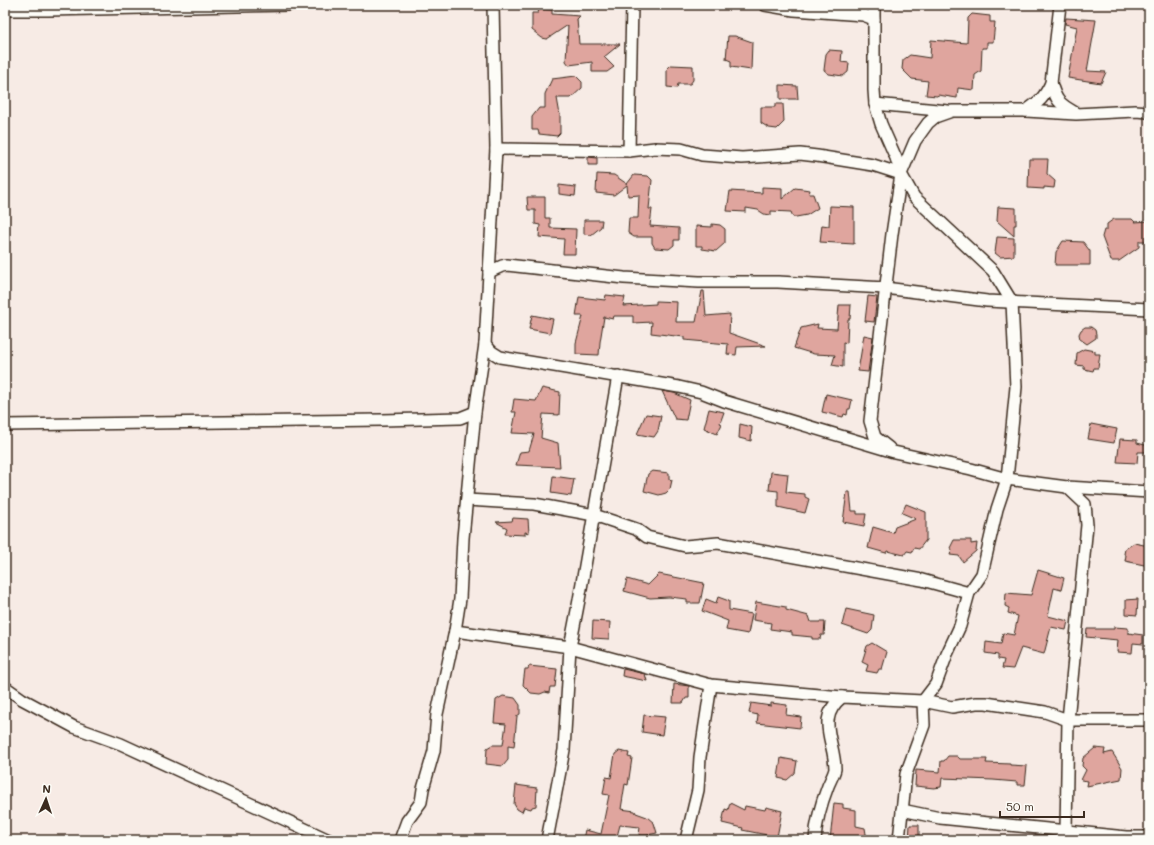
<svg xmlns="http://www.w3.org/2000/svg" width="1154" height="845" viewBox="0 0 1154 845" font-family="Mali,sans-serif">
	<rect width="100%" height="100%" fill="#f7ebe5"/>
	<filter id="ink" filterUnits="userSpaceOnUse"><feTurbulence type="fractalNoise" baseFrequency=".025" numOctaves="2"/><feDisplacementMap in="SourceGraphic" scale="8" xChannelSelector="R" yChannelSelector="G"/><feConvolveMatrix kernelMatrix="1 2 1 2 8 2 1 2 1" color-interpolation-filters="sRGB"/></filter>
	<g filter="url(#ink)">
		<g fill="#dfa59e" stroke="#3b2a1e">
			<polygon points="539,9 552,10 552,14 580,16 577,19 579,44 620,44 604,57 614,67 607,72 592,72 592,62 569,65 566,61 568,25 547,39 542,38 532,30 532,13 538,13"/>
			<polygon points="972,14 990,16 990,22 995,22 993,42 987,42 987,48 982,48 981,71 975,75 974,90 958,88 957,98 938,95 937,96 926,95 928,81 912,79 902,69 903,60 910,55 930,58 931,40 967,43 968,18"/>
			<polygon points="1066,18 1096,20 1087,71 1106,72 1101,83 1068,78 1077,27 1065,24"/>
			<polygon points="728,36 735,36 752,42 751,70 731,67 731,61 726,59"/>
			<polygon points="829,50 842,51 841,62 849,63 848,72 843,76 829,74 824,70 826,54"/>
			<polygon points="671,65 693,66 693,80 690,84 678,84 677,88 667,87 667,69"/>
			<polygon points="576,76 582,82 582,88 571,98 557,98 560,115 560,133 557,136 539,134 538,130 532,130 532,117 539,108 545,108 545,94 552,79"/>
			<polygon points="780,85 797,86 798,99 780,99"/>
			<polygon points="775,104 783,104 784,122 777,129 769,128 761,123 761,107 775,107"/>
			<polygon points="588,157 597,158 597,165 588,165"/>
			<polygon points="1029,159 1048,159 1047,174 1055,181 1054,188 1044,187 1044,189 1028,188"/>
			<polygon points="597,174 614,175 627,184 634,175 648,176 652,180 649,209 652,209 650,226 679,228 679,240 674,240 674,245 669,249 655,248 652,243 652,237 634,237 628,233 629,218 638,218 639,195 628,196 627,185 614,195 596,193"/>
			<polygon points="559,185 576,187 575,196 559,194"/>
			<polygon points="762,187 782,188 782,199 795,188 810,190 809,194 813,194 818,208 807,215 796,217 793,217 791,212 771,211 771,215 764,214 758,210 746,208 746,212 727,211 730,191 762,193"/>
			<polygon points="527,197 545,197 545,218 550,218 550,228 576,229 575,254 563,254 564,239 539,237 540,225 535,224 535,210 528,210"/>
			<polygon points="830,206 854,207 854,244 820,242 822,225 829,226"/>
			<polygon points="998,207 1016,208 1016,225 1014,225 1014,236 997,221"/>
			<polygon points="1114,219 1132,219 1135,222 1149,221 1149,241 1139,241 1139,247 1119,261 1111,261 1102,237 1104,230 1107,230 1107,224"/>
			<polygon points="584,220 602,220 601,227 591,235 584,234"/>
			<polygon points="712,224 720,225 725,229 725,243 716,251 702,249 702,246 696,246 696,226 712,227"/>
			<polygon points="997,237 1014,238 1014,256 1000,257 995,253"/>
			<polygon points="1063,241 1083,242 1090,251 1090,265 1055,265 1056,252"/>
			<polygon points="702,291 704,291 706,316 730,314 729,333 766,346 737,347 736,355 727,354 728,344 684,340 684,337 651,333 652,322 633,323 633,316 614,316 613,319 604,317 600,342 599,355 576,354 576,343 583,316 576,316 579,297 605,300 606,295 625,297 623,306 656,304 656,301 677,302 676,322 696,322"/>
			<polygon points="868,296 877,297 874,322 865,321"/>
			<polygon points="839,305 851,305 850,319 848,319 847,343 843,342 843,367 832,365 835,355 814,354 794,348 801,328 818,324 817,328 837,329"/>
			<polygon points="532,315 553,319 550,333 529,329"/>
			<polygon points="1085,327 1091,327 1095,330 1096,334 1096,338 1087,344 1080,339 1079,334 1081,330"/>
			<polygon points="864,335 873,337 868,372 858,371"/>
			<polygon points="1084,349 1095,351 1095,354 1100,354 1098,368 1094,368 1093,371 1084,369 1084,366 1076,365 1077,353"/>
			<polygon points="542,388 560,392 559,415 543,414 541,438 558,443 560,467 516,465 520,452 529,451 534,434 512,433 516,412 512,412 514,399 536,401"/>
			<polygon points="662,391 674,393 690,400 686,420 675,419"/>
			<polygon points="826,394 852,400 850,409 848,409 847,415 844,414 843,417 822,412"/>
			<polygon points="709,409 724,412 720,423 722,424 717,434 704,428"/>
			<polygon points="646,414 661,416 658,431 654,437 637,434"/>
			<polygon points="740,424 752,427 751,441 739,438"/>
			<polygon points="1091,424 1117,429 1114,443 1088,439"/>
			<polygon points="1120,439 1137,440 1137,443 1149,446 1149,452 1138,452 1137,463 1117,462"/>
			<polygon points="652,471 669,473 669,479 672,480 670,489 666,493 659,495 644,491 648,474"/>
			<polygon points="771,472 788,474 786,492 805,494 805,497 809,499 805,513 778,507 778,491 769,490"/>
			<polygon points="553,476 574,479 571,496 551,493"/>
			<polygon points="847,492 850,492 852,511 857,511 857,514 866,514 864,526 843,522"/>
			<polygon points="906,504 926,512 926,540 919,549 914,548 912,552 907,551 904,555 887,551 886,553 868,548 873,527 893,533 895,527 916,519 902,513"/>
			<polygon points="513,518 528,519 529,533 525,532 525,535 505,534 507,528 496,522 512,521"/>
			<polygon points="954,540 971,540 971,544 977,543 976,551 963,562 959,556 950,555 952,549 950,548"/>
			<polygon points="1134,543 1149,546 1149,566 1125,561 1126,555 1124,554 1125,549"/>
			<polygon points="1038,570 1064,578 1061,590 1054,588 1048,616 1068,621 1066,630 1051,627 1044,654 1021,648 1013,669 1002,668 1004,660 998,659 998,655 985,653 986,642 1001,644 1003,633 1014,635 1018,616 1008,613 1009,608 1005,606 1006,593 1031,595"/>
			<polygon points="659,574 704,583 700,603 687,603 687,599 669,597 650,598 624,591 627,579 648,585"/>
			<polygon points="718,597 729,601 729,610 752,614 748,634 726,630 728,621 702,611 706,599 716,603"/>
			<polygon points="1138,599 1137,615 1126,614 1126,600"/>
			<polygon points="756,602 786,607 786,610 809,616 811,622 825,622 824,635 821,635 820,639 812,639 812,637 792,635 792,632 770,629 771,623 753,620"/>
			<polygon points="846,609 874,615 872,630 868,634 842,625"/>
			<polygon points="593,621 610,622 609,639 592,638"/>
			<polygon points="1114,627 1128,628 1128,633 1143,635 1143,644 1133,643 1132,653 1117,652 1118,640 1086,637 1087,629 1114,629"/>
			<polygon points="872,643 887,652 882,669 879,669 877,673 866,671 868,665 862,662 867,646"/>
			<polygon points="529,666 557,669 555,687 550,687 549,693 545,692 540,694 531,693 523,685 525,669 528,669"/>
			<polygon points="623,669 645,674 647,681 622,676"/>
			<polygon points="674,684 689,686 689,698 686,698 683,703 673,703"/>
			<polygon points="503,696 515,698 520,705 520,714 517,716 514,747 508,746 508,760 503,766 486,764 487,748 492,745 503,745 506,724 494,723 496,700"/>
			<polygon points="751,703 771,706 771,703 787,705 786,715 801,717 800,728 757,723 758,715 749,713"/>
			<polygon points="644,715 665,717 662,735 642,732"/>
			<polygon points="1095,748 1105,749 1104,754 1112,752 1122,768 1121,779 1087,786 1088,781 1081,780 1086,770 1082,766 1083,758"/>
			<polygon points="619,751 629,753 628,757 632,758 628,785 625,784 621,809 635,811 636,813 647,817 654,823 657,833 647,835 639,835 640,827 620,825 616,840 588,840 583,839 585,830 601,834 609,795 603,794 606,777 611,778 615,754"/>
			<polygon points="948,756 957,756 960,759 987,759 986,763 1010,764 1010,765 1027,766 1025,785 1017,785 1017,782 993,780 942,778 941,787 934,788 915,786 916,770 940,772 941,761 944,761"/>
			<polygon points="781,758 797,761 795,773 787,780 778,778"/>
			<polygon points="516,785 537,788 536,806 532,807 531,809 524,807 522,812 517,809 514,804"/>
			<polygon points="730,803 744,810 745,806 765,810 766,807 782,811 777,837 742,830 743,828 722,823 725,809 728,810"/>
			<polygon points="834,803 843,804 843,808 856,810 856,826 865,828 867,840 830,840"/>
			<polygon points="910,825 919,825 919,840 909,840"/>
		</g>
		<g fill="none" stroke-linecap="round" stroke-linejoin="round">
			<defs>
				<g id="minor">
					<polyline points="765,5 794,10 863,15 874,19"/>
					<polyline points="874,5 874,90 875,104 881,124 896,158 901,174 914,197 993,271 1012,302 1016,387 1007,479 997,509 982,574 969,593 960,626 947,654 936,684 923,701 924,725 906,774 899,840"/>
					<polyline points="5,10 48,10 289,5"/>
					<path d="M 1051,83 C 1056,100 1058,103 1074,112"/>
					<polyline points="875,104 948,111"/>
					<path d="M 1026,111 C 1040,101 1044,98 1051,83 L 1060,5"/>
					<polyline points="496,149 629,151 655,148 681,149 702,155 742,158 800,154 817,156 873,165 901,174"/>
					<polyline points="629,151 632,5"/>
					<polyline points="489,272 502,266 507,265 624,278 699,282 778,282 885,288 987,301 1149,309"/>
					<polyline points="485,344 492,352 500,357 679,387 701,392 724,401 894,452 971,469 1007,479 1067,487 1149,492"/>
					<polyline points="5,425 382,420 460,418 475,412"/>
					<polyline points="889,448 875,437 870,421 892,234 901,174 915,141 928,123 935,117 952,111 1026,111 1076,114 1135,111 1149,112"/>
					<polyline points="467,500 534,504 578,512 594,515 636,529 647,537 685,546 718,543 922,580 969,593"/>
					<polyline points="455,631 570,647 711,685 842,697"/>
					<polyline points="5,687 22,699 74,727 121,744 329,840"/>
					<polyline points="902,810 940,818 1126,837 1149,837"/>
					<polyline points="1066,830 1068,720 1087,525 1085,504 1067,487"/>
					<polyline points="400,840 407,821 421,802 423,789 434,751 437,714 455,631 460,599 463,538 475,412 485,344 496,149 493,5"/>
					<polyline points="547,840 564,750 570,647 579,600 618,376"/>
					<polyline points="686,840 698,790 700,757 711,685"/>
					<path d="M 815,840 C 816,821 821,804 828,786 C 830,781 834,774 835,769 C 835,741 815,719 842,697 L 923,701 L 952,707 L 976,703 L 986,703 L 1045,712 L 1068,720 L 1149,720"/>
				</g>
			</defs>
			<use href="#minor" stroke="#3b2a1e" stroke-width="14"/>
			<use href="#minor" stroke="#fdfcf7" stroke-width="11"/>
		</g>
	</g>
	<rect width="1154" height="845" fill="none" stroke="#fdfcf7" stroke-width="20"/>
	<rect x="10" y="10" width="1134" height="825" fill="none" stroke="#3b2a1e" stroke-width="1.5" filter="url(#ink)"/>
	<g transform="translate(46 799) rotate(3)" stroke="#fdfcf7" stroke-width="3" paint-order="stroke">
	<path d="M0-3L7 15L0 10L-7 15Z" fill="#3b2a1e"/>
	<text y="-6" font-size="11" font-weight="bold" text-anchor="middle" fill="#3b2a1e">N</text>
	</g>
	<path d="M1000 811v6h84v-6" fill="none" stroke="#3b2a1e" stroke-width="2"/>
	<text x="1006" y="811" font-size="12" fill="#3b2a1e" stroke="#fdfcf7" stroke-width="3" paint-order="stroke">50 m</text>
</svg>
